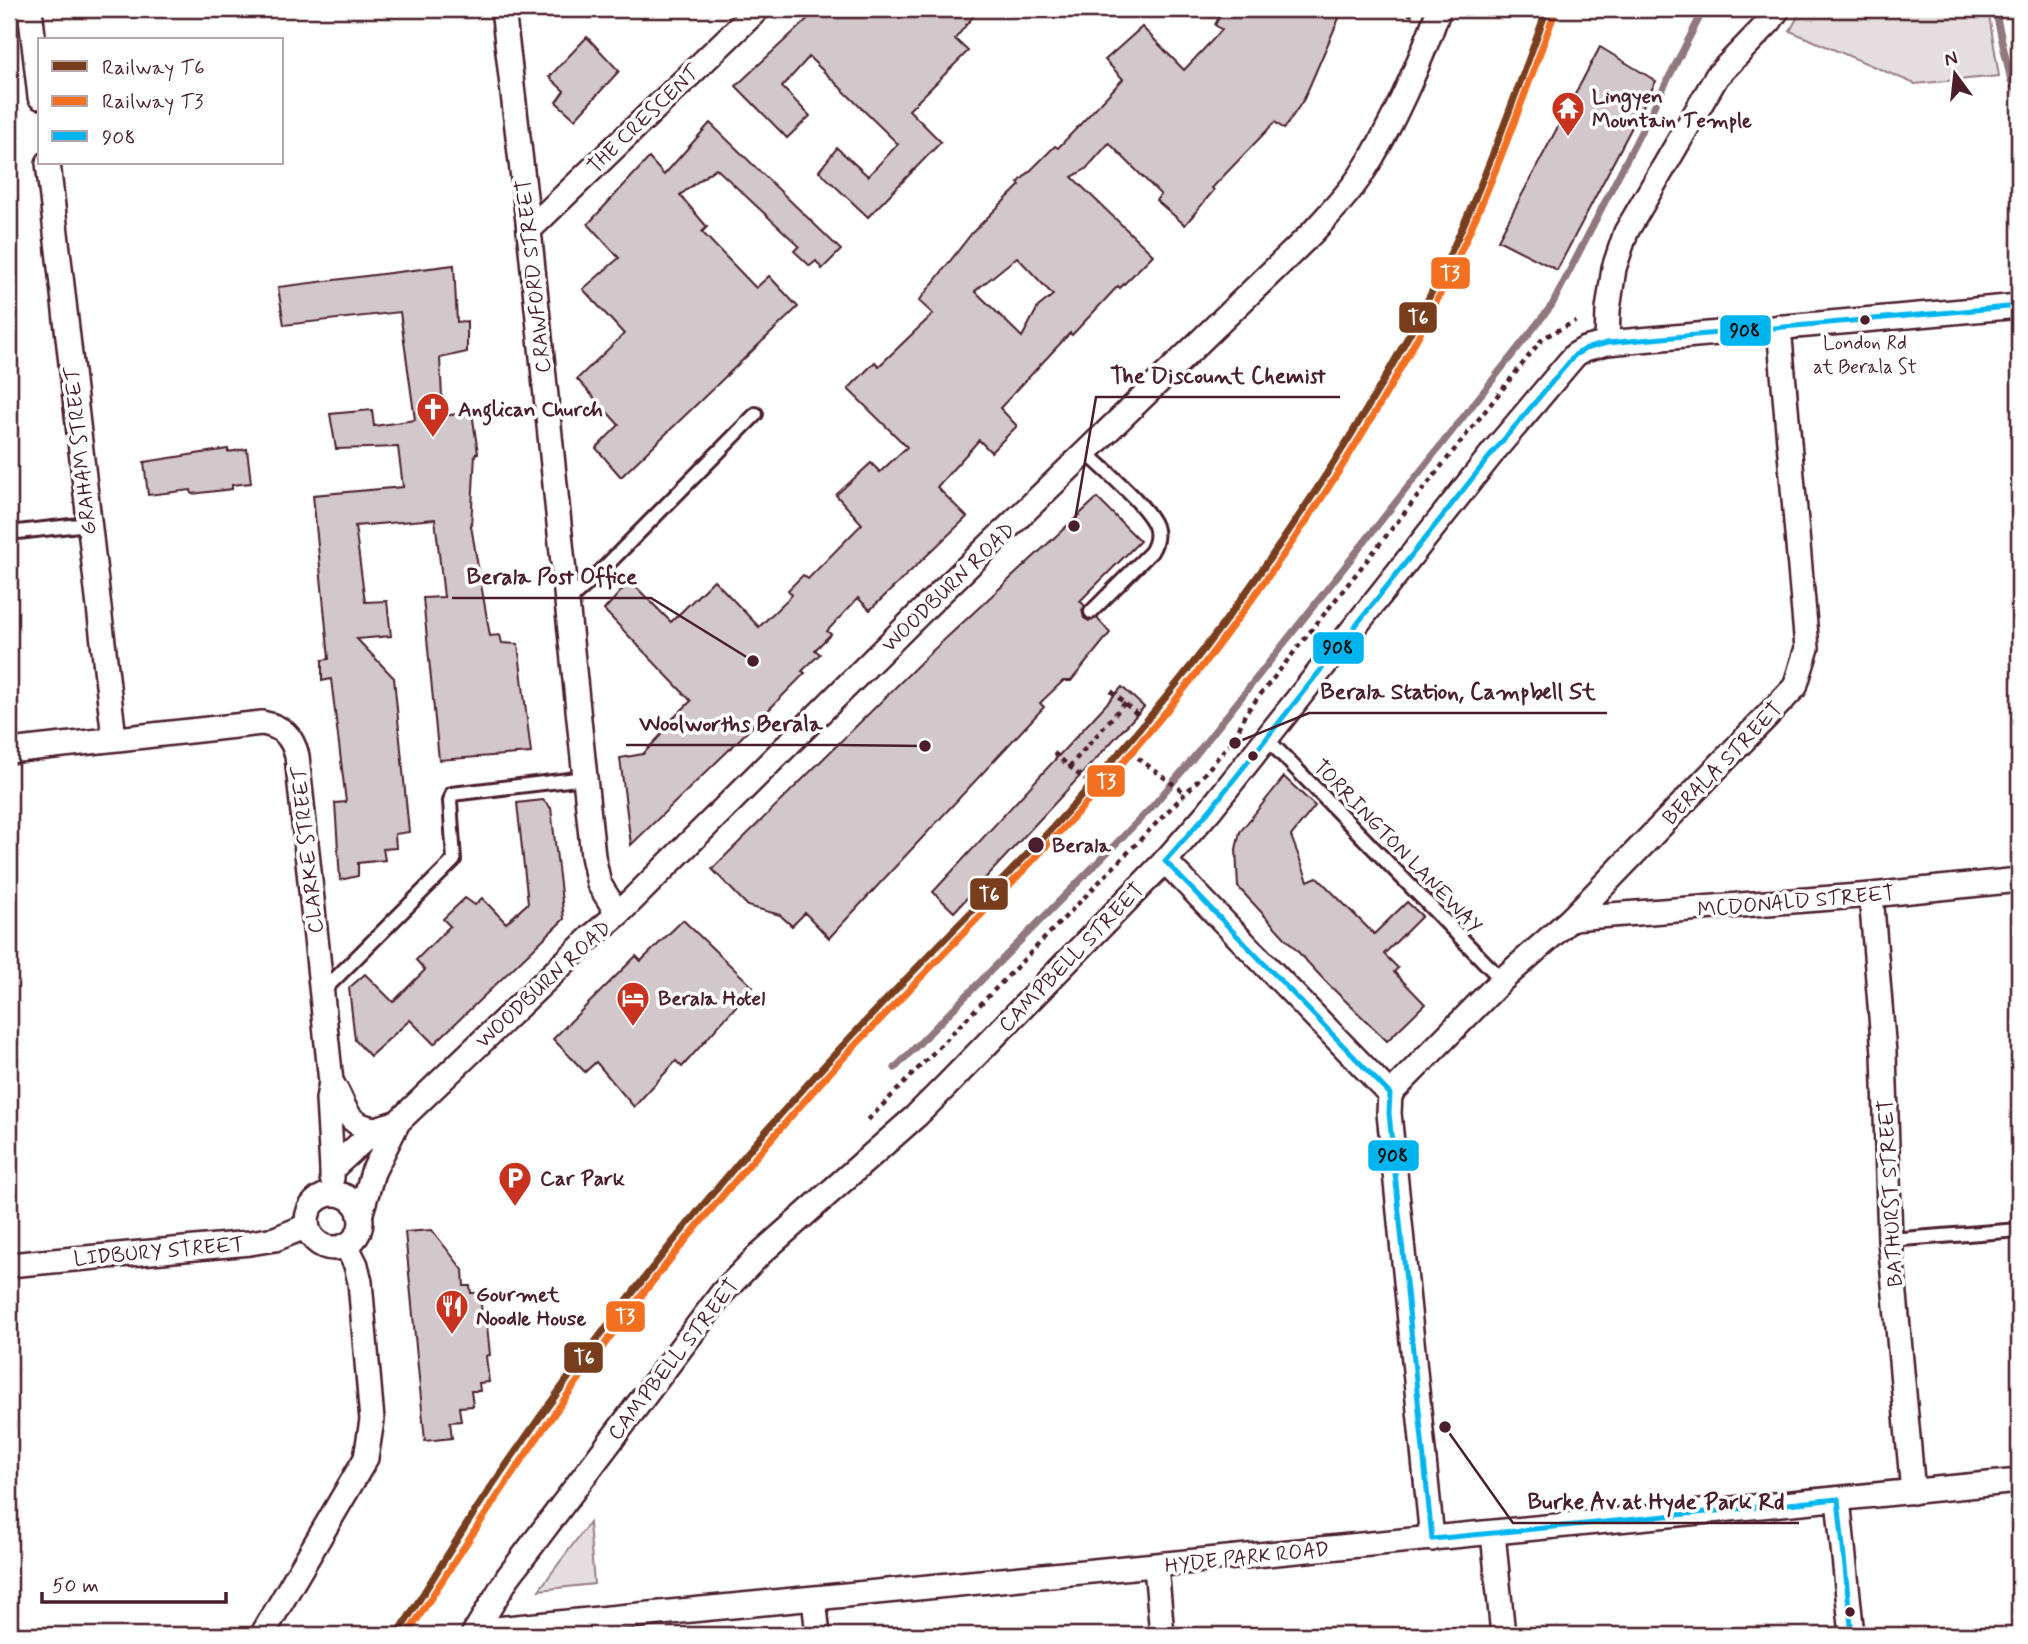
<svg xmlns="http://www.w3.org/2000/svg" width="2028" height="1644" viewBox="0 0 2028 1644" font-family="Mynerve,sans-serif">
	<rect width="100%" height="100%" fill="#fff"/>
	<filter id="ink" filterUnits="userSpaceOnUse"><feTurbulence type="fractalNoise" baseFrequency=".0143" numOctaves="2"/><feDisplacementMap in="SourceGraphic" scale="14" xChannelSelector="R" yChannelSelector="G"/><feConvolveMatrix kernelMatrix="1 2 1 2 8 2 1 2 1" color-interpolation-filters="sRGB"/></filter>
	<g filter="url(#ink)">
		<g fill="#e5dee0" stroke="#987e86" stroke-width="2">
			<polygon points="1802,9 1988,9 1999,76 1915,84 1790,31"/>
			<polygon points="589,1523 594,1584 539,1590"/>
		</g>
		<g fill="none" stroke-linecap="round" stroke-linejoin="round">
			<g stroke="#91787e" stroke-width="7">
				<polyline points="1995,9 2011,81 2019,96"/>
				<polyline points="895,1068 1151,808 1190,762 1552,305 1704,9"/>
			</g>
		</g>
		<g fill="#d2c7cb" stroke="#4a1f2b" stroke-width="2" fill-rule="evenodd">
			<polygon points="818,9 979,9 955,39 968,51 909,110 941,142 868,217 819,171 837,148 868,176 898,144 809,57 782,87 810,116 787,138 736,86"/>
			<path d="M 1223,9 L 1343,9 L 1304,99 L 1284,129 L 1275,122 L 1212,188 L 1214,190 L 1185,225 L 1156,200 L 1161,195 L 1109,143 L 1086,169 L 1072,177 L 1153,255 L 1120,288 L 1118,286 L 1072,335 L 1070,333 L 1000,408 L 1017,426 L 991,452 L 979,440 L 937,487 L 967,517 L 870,610 L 858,598 L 827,631 L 831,634 L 815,650 L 820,654 L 802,671 L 805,673 L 733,746 L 631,845 L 620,758 L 643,754 L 661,735 L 659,732 L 691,701 L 604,610 L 630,581 L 671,622 L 714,580 L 759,627 L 792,595 L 788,590 L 803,575 L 808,579 L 862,524 L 836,495 L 871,463 L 880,472 L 907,447 L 848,389 L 875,362 L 879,366 L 933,314 L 919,301 L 972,233 L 1020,185 L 1018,183 L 1055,146 L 1058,148 L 1123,79 L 1105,60 L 1142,27 L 1184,70 L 1222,30 L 1215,25 ZM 1017,257 L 1053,295 L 1038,307 L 1022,337 L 975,291 Z"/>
			<polygon points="587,37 619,71 575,119 556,102 564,91 549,77"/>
			<polygon points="1600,47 1656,81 1557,270 1498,240"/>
			<polygon points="710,123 841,250 822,269 816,261 810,266 794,251 799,246 716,168 680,195 707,227 702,232 756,288 769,276 798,307 621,477 596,448 619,425 577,379 624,334 583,289 619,258 588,224 649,158 664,175"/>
			<polygon points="454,265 457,322 467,321 467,352 440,358 443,416 472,412 478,453 475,454 471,526 490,636 500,635 502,643 518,644 531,753 439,760 423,598 444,597 435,519 355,526 365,602 387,601 391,636 357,639 394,678 409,832 395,834 396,848 383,849 385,860 358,863 358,876 340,880 335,803 346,802 331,679 322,681 322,660 329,659 313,495 403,487 398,447 336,449 330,414 372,410 374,426 415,420 400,312 284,325 278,287"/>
			<polygon points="228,449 228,452 247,449 251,483 232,485 232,489 192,494 191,490 148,495 144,462"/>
			<polygon points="1097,498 1140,541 1080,601 1085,606 1082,610 1084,618 1089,621 1097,618 1110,633 1071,681 1063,681 1040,703 1044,707 829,938 805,913 792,926 780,915 748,906 712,869 929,654"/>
			<polygon points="1122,687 1144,707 954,912 933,892"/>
			<polygon points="1284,777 1315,806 1291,836 1308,881 1317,877 1374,934 1407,902 1422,916 1384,954 1398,968 1394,972 1425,1004 1387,1041 1326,982 1238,887 1236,849 1240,832"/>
			<polygon points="543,800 551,808 564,919 434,1044 410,1020 370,1056 355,1040 349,988 365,974 393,1002 425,970 416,960 450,926 443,919 465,898 475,905 482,898 506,923 528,903 517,803"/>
			<polygon points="683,920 753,987 682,1067 676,1061 634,1107 596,1062 585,1072 553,1039 636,956 641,961"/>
			<polygon points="432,1230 463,1270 464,1286 470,1286 471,1293 480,1293 482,1315 486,1316 490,1355 486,1356 489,1382 479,1383 480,1391 471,1391 473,1406 459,1407 461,1421 450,1422 452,1438 425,1441 405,1232"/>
		</g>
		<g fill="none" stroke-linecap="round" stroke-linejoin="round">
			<defs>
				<g id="service">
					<path d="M 1086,452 C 1103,469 1147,505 1155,526 C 1158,535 1156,544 1151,552 L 1091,612"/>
					<polyline points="9,533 88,524"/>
					<polyline points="567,602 596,576 756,414"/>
					<polyline points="1266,738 1502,980"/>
					<polyline points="322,992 454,860 450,801 452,794 585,778"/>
					<polyline points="1890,1240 2019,1230"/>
				</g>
				<g id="minor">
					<polyline points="30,9 40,97"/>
					<polyline points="503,9 529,230 593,856 599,884 618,914"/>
					<polyline points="48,163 114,738"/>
					<polyline points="529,230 758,9"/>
					<polyline points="1607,343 1608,310 1614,268 1626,232 1717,76 1770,21 1778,9"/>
					<path d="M 9,751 L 262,723 C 283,727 292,736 297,756 L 331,1082 L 328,1099 L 332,1169"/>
					<polyline points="1165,861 1390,1094 1389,1113 1432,1539"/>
					<polyline points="1871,895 1884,1053 1890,1240 1913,1492"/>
					<polyline points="1572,918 1871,895 2019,880"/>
					<path d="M 333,1085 C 347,1107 344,1125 376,1129"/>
					<polyline points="1390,1094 1502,980 1572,918 1795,687 1807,648 1779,327"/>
					<polyline points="332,1178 332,1169 376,1129 398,1122"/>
					<circle cx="334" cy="1221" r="27"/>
					<path d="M 360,1216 L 373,1172 L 398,1122 L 591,937 L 618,914 L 930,603 L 1312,233 C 1329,214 1347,196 1361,175 C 1392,127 1420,63 1439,9"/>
					<polyline points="9,1265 250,1243 275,1239 307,1226"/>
					<polyline points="1838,1499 1852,1635"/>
					<polyline points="1493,1533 1503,1635"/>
					<polyline points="1156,1566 1162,1635"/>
					<polyline points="814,1599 818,1635"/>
					<polyline points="475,1631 2019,1481"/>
					<polyline points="262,1635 366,1458 372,1420 360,1282 356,1265 346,1245"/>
					<polyline points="473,1635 508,1577 723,1292 760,1254 916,1116 947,1085 1165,861 1209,811 1494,451 1575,355 1585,349 1607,343 2019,306"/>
				</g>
			</defs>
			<use href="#service" stroke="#4a1f2b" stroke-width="18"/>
			<use href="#minor" stroke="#4a1f2b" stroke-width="28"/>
			<g stroke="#4a1f2b" stroke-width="4.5" stroke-dasharray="5 5" stroke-linecap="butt">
				<polyline points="1399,9 1414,16"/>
				<polyline points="1111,691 1140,717"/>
				<polyline points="1130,752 1185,793"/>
				<polyline points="1054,753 1085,780"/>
				<polyline points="1069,767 1125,703"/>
				<polyline points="868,1120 1206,772 1237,734 1245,714 1543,338 1576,321"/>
			</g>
			<use href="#service" stroke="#fff" stroke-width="12"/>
			<use href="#minor" stroke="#fff" stroke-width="23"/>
			<defs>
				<g id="bus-1">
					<polyline points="1165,861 1209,811 1494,451 1575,355 1585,349 1607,343 2019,306"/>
					<polyline points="1165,861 1390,1094 1389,1113 1432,1539"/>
					<polyline points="1838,1499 1852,1635"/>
					<polyline points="1432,1539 1838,1499"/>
				</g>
			</defs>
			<use href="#bus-1" stroke="#fff" stroke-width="10"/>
			<use href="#bus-1" stroke="#00b5ef" stroke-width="5"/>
			<defs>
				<path id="rail-1" d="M 397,1635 C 428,1587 457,1538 489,1490 C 587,1346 696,1207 813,1078 C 887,996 966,918 1043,838 C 1118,757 1191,671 1254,581 C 1316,494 1374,402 1424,307 C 1474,212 1510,110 1547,9"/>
				<path id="rail-2" d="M 407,1635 C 467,1542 527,1449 593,1360 C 662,1265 739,1175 816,1088 C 845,1055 876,1024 906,993 C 1013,881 1123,772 1216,648 C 1296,542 1371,428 1432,310 C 1482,214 1518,113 1555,12"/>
			</defs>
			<use href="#rail-1" stroke="#fff" stroke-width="12"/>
			<use href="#rail-2" stroke="#fff" stroke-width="12"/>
			<use href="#rail-1" stroke="#783d1d" stroke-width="7"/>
			<use href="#rail-2" stroke="#f37021" stroke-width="7"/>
		</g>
	</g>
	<defs>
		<symbol id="temple-pin" viewBox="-11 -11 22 30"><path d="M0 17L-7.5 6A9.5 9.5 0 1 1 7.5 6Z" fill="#c8321e" stroke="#fff"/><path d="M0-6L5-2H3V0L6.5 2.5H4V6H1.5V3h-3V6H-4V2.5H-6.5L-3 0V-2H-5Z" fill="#fff"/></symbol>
		<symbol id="church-pin" viewBox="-11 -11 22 30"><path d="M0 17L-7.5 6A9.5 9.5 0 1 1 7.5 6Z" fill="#c8321e" stroke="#fff"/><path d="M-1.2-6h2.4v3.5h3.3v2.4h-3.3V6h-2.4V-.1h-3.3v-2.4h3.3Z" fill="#fff"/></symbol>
		<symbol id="hotel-pin" viewBox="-11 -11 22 30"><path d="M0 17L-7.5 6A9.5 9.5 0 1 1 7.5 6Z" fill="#c8321e" stroke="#fff"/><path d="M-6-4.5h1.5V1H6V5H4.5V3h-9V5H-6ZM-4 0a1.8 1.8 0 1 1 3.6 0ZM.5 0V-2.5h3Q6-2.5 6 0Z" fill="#fff"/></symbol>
		<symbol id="parking-pin" viewBox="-11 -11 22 30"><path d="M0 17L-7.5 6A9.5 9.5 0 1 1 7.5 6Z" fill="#c8321e" stroke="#fff"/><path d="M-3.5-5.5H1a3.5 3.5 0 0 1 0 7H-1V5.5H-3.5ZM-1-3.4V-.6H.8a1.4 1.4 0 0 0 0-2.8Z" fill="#fff"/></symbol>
		<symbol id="restaurant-pin" viewBox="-11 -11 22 30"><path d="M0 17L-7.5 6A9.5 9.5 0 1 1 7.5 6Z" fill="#c8321e" stroke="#fff"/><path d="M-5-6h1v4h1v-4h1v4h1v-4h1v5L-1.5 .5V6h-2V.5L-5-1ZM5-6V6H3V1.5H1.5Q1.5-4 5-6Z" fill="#fff"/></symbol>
	</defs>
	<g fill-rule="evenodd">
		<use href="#temple-pin" x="1549" y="89" width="38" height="52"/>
		<use href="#church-pin" x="414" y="390" width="38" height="52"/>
		<use href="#hotel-pin" x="614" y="979" width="38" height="52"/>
		<use href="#parking-pin" x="496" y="1159" width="38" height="52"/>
		<use href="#restaurant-pin" x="433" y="1287" width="38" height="52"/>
	</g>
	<g fill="#4a1f2b" stroke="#fff" stroke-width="2.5">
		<circle cx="1865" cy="320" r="6"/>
		<circle cx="1253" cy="756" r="6"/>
		<circle cx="1036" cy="845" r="9"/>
		<circle cx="1850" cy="1612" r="6"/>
	</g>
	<g text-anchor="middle" stroke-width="7" stroke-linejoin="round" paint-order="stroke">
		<g font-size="19" fill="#4a1f2b" stroke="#fff">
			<text x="1865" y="349">London Rd<tspan x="1865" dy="24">at Berala St</tspan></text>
		</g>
		<g font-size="21" font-weight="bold" fill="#4a1f2b" stroke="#fff" text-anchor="start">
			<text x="1592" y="103">Lingyen<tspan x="1592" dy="24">Mountain Temple</tspan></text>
			<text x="458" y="416">Anglican Church</text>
			<text x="658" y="1005">Berala Hotel</text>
			<text x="540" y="1185">Car Park</text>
			<text x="476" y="1301">Gourmet<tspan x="476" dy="24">Noodle House</tspan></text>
		</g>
		<g font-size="21" fill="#4a1f2b" stroke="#fff">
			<text transform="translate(643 119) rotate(-44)" y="7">THE CRESCENT</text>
			<text transform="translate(533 276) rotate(-96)" y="7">CRAWFORD STREET</text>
			<text transform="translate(80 451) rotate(-96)" y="7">GRAHAM STREET</text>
			<text transform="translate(948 587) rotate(-44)" y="7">WOODBURN ROAD</text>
			<text transform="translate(1722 763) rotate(-46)" y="7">BERALA STREET</text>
			<text transform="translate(1398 846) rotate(46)" y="7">TORRINGTON LANEWAY</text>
			<text transform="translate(307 850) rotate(-96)" y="7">CLARKE STREET</text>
			<text transform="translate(1796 901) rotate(-5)" y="7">MCDONALD STREET</text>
			<text transform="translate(1071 957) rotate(-46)" y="7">CAMPBELL STREET</text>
			<text transform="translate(543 984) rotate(-43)" y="7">WOODBURN ROAD</text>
			<text transform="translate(1890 1193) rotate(-93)" y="7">BATHURST STREET</text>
			<text transform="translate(159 1251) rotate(-5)" y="7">LIDBURY STREET</text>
			<text transform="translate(673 1359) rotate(-52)" y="7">CAMPBELL STREET</text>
			<text transform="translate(1247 1557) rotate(-6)" y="7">HYDE PARK ROAD</text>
		</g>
		<g font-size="21" font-weight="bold" fill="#4a1f2b" stroke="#fff" text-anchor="start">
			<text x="1052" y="852">Berala</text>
		</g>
	</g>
	<path fill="none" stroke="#4a1f2b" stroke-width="2.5" d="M1074 526L1096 397H1340M753 661L651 598H452M1235 743L1309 713H1607M925 746L836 745H626M1445 1427L1513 1523H1799"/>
	<g fill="#4a1f2b" stroke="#fff" stroke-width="2.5">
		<circle cx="1074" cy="526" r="7"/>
		<circle cx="753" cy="661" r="7"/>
		<circle cx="1235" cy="743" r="7"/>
		<circle cx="925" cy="746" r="7"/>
		<circle cx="1445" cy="1427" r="7"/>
	</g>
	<g font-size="23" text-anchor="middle" font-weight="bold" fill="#4a1f2b" stroke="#fff" stroke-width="7" stroke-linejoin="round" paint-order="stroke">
		<text x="1218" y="383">The Discount Chemist</text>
		<text x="552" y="584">Berala Post Office</text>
		<text x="1458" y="699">Berala Station, Campbell St</text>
		<text x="731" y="731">Woolworths Berala</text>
		<text x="1656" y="1509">Burke Av at Hyde Park Rd</text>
	</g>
	<g stroke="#fff" stroke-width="2.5">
		<rect x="1430" y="256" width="41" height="34" rx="7" fill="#f37021"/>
		<rect x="1398" y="301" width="40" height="33" rx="7" fill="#783d1d"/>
		<rect x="1719" y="314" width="53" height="33" rx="7" fill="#00b5ef"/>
		<rect x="1312" y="631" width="53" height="34" rx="7" fill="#00b5ef"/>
		<rect x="1086" y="764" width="40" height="34" rx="7" fill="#f37021"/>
		<rect x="969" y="877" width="40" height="34" rx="7" fill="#783d1d"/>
		<rect x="1367" y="1139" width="53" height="33" rx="7" fill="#00b5ef"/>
		<rect x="605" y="1300" width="41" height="33" rx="7" fill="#f37021"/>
		<rect x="563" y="1341" width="41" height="33" rx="7" fill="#783d1d"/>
	</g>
	<g font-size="19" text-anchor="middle" font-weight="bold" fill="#fff">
		<text x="1450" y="280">T3</text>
		<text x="1418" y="324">T6</text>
		<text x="1106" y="788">T3</text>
		<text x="989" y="901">T6</text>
		<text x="625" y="1323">T3</text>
		<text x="584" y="1364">T6</text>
	</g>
	<g font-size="19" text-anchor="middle" font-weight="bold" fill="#111">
		<text x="1745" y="337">908</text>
		<text x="1338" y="654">908</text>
		<text x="1393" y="1162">908</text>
	</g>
	<rect width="2028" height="1644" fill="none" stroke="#fff" stroke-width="35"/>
	<rect x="18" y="18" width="1993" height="1609" fill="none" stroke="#4a1f2b" stroke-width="2.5" filter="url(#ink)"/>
	<rect x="38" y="38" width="245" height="126" fill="#ffffff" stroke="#b7a5aa" stroke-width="2"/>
	<rect x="52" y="61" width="35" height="10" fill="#783d1d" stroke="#b7a5aa" stroke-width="2"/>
	<text x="102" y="74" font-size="21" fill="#4a1f2b">Railway T6</text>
	<rect x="52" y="96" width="35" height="10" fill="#f37021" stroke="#b7a5aa" stroke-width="2"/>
	<text x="102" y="108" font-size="21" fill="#4a1f2b">Railway T3</text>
	<rect x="52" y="131" width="35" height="10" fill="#00b5ef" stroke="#b7a5aa" stroke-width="2"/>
	<text x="102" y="144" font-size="21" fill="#4a1f2b">908</text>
	<g transform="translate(1955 74) rotate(345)" stroke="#ffffff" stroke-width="5" paint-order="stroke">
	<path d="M0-5L12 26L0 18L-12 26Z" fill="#4a1f2b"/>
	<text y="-10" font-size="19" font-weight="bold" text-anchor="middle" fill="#4a1f2b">N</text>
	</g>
	<path d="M42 1592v10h184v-10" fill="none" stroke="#4a1f2b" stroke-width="3.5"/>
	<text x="52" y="1592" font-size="21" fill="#4a1f2b" stroke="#ffffff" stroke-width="5" paint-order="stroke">50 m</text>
</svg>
